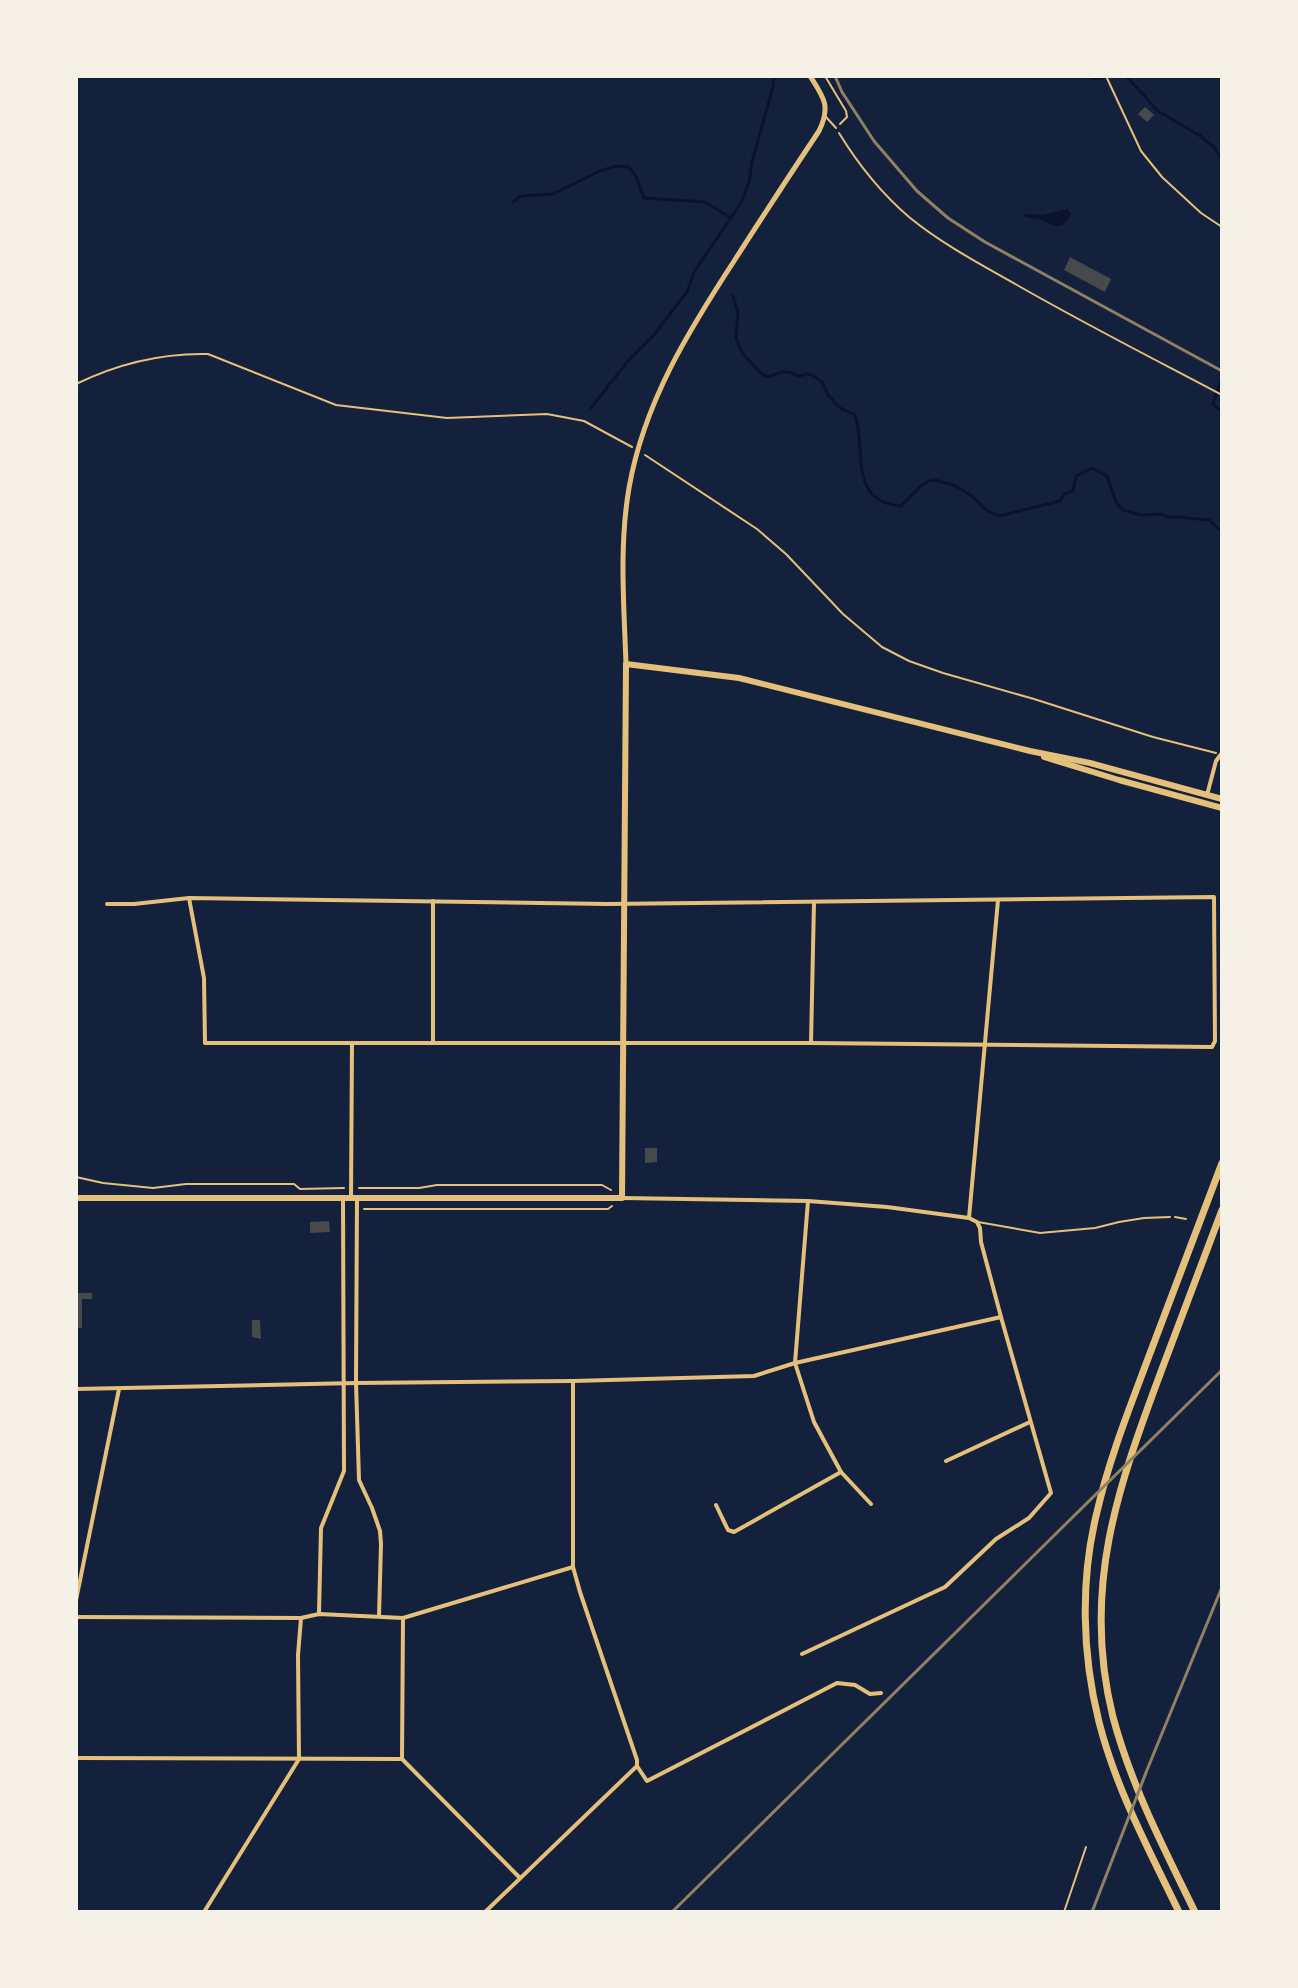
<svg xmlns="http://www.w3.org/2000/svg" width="1298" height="1988" viewBox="0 0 1298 1988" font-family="Poppins,sans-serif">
	<rect width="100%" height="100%" fill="#14213d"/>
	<path fill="#0b132b" d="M 1068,209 L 1071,214 C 1061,235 1053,224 1038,219 C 1034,218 1029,218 1025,217 L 1025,214 L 1042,215 Z"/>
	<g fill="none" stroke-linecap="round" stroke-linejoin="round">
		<g stroke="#0b132b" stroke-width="3">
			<polyline points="1083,76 1099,79 1110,76"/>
			<polyline points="1126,76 1158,111 1199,135 1215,148 1222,160"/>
			<path d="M 513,202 L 521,196 L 553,194 L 600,171 L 616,166 L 629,167 C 640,180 638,185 644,198 L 705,202 L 731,218"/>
			<path d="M 733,296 L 738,312 L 736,338 L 739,346 L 743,354 L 763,375 L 768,377 L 782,372 L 789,372 L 799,376 L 806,374 L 812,375 L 822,382 L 828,395 L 840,408 L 855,415 C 867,449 847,502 901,506 L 921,486 L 929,481 L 935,480 L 956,486 L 969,494 L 988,511 L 999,516 L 1060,501 L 1064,494 L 1073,491 L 1076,476 L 1092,468 L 1107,476 L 1116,502 L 1123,510 L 1141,515 L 1161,514 L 1168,517 L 1177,517 L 1209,520 L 1222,532"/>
			<polyline points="1222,378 1213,404 1222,412"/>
			<polyline points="591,408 627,362 653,336 687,292 694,272 741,203 749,183 752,162 773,87 774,76"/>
		</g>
	</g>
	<g fill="#48494c">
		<polygon points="1145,107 1154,115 1147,122 1138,114"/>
		<polygon points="1070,257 1111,279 1105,292 1064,270"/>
		<polygon points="645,1148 657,1148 657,1162 645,1163"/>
		<polygon points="329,1221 330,1232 310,1233 310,1222"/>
		<polygon points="76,1293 92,1293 92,1299 82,1299 82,1328 76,1328"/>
		<polygon points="252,1320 260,1320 261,1339 252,1337"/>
	</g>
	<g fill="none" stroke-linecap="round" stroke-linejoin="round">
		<g stroke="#e5c07b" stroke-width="2">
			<polyline points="825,76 846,111 847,117 840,124"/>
			<path d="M 839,133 C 858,164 881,193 909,217 C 942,244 980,264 1017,285 C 1085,324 1154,359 1222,395"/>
			<path d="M 76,384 C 117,364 162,353 208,354 L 336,405 L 447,418 L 547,414 L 584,421 L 632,447"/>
			<polyline points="645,455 757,529 786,554 843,614 882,647 909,661 943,673 1034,699 1153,737 1216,753"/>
			<polyline points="76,1177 103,1183 153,1188 186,1184 294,1184 300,1189 344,1188"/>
			<polyline points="359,1188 419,1188 437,1185 602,1185 611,1190"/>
			<polyline points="364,1209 608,1209 612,1206"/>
			<polyline points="1175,1217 1186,1219"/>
		</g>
		<g stroke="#e5c07b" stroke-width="2">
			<polyline points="1106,76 1141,151 1162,177 1201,213 1222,227"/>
			<polyline points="826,117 836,128"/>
			<polyline points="978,1222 1040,1233 1095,1228 1119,1222 1144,1218 1170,1217"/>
			<polyline points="1064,1912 1086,1847"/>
		</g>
		<g stroke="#e5c07b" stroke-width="4">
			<polyline points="1207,795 1216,761 1222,753"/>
			<polygon points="1214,897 1215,1041 1212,1047 811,1043 205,1043 204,978 189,898 607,904"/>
			<polyline points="107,904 134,904 189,898"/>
			<polyline points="433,1042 433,901"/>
			<polyline points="811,1043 814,902"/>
			<polyline points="351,1198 352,1043"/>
			<polyline points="622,1198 808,1201 887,1207 969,1218 977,1222 980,1228 981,1242 1001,1317 1051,1493 1029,1518 996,1539 945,1587 802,1654"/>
			<polyline points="357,1199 356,1383 359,1480 372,1508 380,1531 381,1544 379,1616"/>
			<polyline points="808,1201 795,1363 814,1422 841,1472 871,1504"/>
			<polyline points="969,1218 998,900"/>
			<polyline points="573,1381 573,1567 580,1592 637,1760 637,1766 647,1781 837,1683 855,1685 870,1694 881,1693"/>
			<polyline points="76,1389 356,1383 573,1381 754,1376 795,1363 1001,1317"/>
			<polyline points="946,1461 1030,1422"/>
			<polyline points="716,1505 728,1530 734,1532 841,1472"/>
			<polyline points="76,1600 119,1389"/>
			<polyline points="319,1614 321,1528 344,1471 343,1199"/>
			<polyline points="76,1617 301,1618 319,1614 403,1618 573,1567"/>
			<polyline points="403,1618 402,1759 520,1878"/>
			<polyline points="76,1758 402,1759"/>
			<polyline points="204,1912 299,1759 298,1655 301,1618"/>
			<polyline points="485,1912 637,1766"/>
		</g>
		<path stroke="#e5c07b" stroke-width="5" d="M 626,664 C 624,606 619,546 629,488 C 644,402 689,330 736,258 C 763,216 791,173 819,131 C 831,106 824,98 810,76"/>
		<g stroke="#e5c07b" stroke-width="6">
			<polyline points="1044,757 1119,780 1222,808"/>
			<polyline points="76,1198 622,1198 626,664 739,678 1030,751 1090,763 1222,799"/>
		</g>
		<g stroke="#e5c07b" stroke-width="7">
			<path d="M 1179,1912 C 1149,1850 1116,1789 1099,1722 C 1082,1654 1080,1580 1097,1512 C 1109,1459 1130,1407 1149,1356 C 1173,1292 1198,1227 1222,1163"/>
			<path d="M 1195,1912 C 1164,1849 1131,1785 1113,1717 C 1081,1589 1118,1487 1162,1369 C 1182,1316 1202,1263 1222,1210"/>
		</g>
		<g stroke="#918062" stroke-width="3">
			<polyline points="835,76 842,92 874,141 917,191 948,218 985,242 1222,371"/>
			<polyline points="672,1912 1222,1370"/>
			<polyline points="1092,1912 1147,1770 1222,1587"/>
		</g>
	</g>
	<rect width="1298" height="1988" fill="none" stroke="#f6f1e7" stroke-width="156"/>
</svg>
